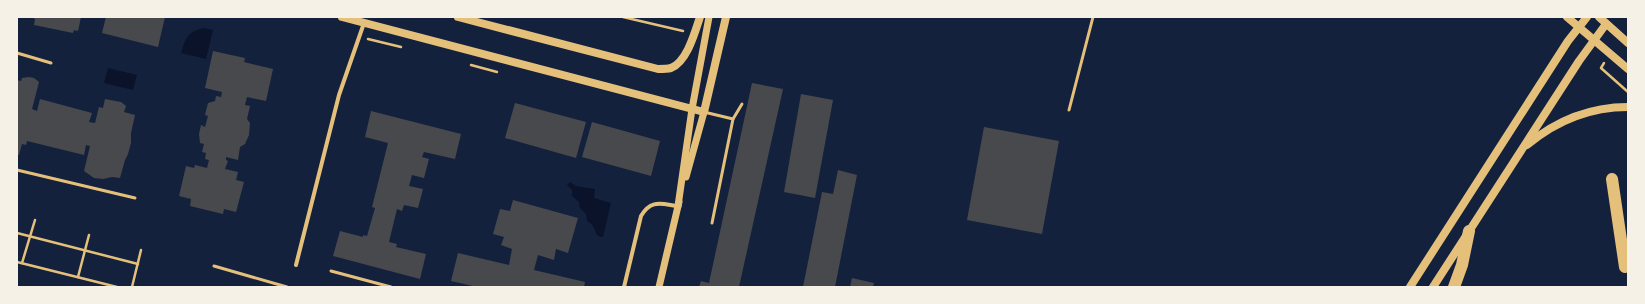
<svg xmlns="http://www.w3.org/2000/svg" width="1645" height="304" viewBox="0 0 1645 304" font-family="'Nunito Sans',sans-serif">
	<rect width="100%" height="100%" fill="#14213d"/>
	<g fill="#0b132b">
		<path d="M 204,28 L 213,30 L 206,59 L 181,53 C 186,37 187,32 204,28 Z"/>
		<polygon points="108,68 137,75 133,90 104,83"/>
		<path d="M 570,182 L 576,186 L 595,189 L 594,198 L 611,203 L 603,237 C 594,237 597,230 592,225 C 591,223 588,222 587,221 L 586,214 L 580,208 L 579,202 L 572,196 L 572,190 L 567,185 Z"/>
	</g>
	<g fill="#48494c">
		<polygon points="31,17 81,17 78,31 74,30 73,33 34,25 35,19"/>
		<polygon points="106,17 165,17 158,47 102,33"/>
		<polygon points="213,51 245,58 244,62 273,69 266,101 247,97 245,105 250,106 247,119 250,123 249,135 245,144 240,147 238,160 226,157 226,160 228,161 225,169 238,172 236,180 244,182 236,212 224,209 223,214 190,206 191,199 179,196 186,166 194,168 195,165 207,168 209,160 205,159 206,153 202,152 204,144 200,143 199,134 201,125 205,127 208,116 205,115 208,103 215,101 216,96 221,97 222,92 205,88"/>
		<polygon points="29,77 34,78 39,82 32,109 37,111 40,99 92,113 89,122 95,123 99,107 103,108 105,99 121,102 126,106 124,112 135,115 131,133 131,143 128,154 125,160 120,178 112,177 103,179 94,178 84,171 90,146 86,145 84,155 27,141 26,145 22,144 19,155 17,155 17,80 21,81 22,78"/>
		<polygon points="752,83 783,89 739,287 699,287 701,281 709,283"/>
		<polygon points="801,94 833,100 815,198 784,192"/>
		<polygon points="515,103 586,122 576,158 505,138"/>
		<polygon points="371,111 461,134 455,159 424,152 422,157 429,159 424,178 412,175 409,186 423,189 418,208 404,205 402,211 397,209 389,242 397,244 396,247 426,254 420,279 333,256 340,231 363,237 363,235 367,236 375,208 372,207 388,143 365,137"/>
		<polygon points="592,122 660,141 651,176 582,157"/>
		<polygon points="984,127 1059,141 1042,234 967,220"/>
		<polygon points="838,170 857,175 835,287 803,287 822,192 833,194"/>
		<polygon points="513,200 578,218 568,253 556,249 554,260 538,255 534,270 585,282 584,287 477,287 451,281 458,253 509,265 512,249 501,245 504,237 493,234 500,209 510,211"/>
		<polygon points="852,278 874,283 873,287 850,287"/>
	</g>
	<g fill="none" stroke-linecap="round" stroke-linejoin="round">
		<g stroke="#e5c07b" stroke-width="2.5">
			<polyline points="623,17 683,31"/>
			<polyline points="368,39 401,47"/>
			<polyline points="1604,63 1601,68 1628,92"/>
			<polyline points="471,65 497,72"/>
			<polyline points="17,233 138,264"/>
			<polyline points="17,262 117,287"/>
			<polyline points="22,263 35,220"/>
			<polyline points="78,277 89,235"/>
			<polyline points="132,287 141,250"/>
		</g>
		<g stroke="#e5c07b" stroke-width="3">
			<polyline points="17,53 51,63"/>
			<polyline points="1069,110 1093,17"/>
			<polyline points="704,112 733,119 742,104"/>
			<polyline points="17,170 135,198"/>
			<polyline points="712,223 733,119"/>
			<polyline points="214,266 287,287"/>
			<polyline points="331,271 391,287"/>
		</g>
		<g stroke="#e5c07b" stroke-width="4">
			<polyline points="296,265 339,95 364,23"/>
			<path d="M 624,287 L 641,216 C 651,199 661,204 678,206"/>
		</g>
		<g stroke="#e5c07b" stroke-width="7">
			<polyline points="686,177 704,112"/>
			<polyline points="678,206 692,109 709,17"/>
			<polyline points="659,287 679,202"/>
		</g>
		<g stroke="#e5c07b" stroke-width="8">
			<polyline points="342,17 704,112 726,17"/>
			<path d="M 458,17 L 658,69 C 662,69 667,69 671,68 C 687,62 695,32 700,17"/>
			<polyline points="1567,17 1628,69"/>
			<polyline points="1599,17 1628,43"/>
			<path d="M 1527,145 C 1557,120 1589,107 1628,107"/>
			<polyline points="1410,287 1568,41 1587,17"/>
			<polyline points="1433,287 1579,61 1606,24"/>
		</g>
		<g stroke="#e5c07b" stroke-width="12">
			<polyline points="1612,179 1625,267"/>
			<polyline points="1454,287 1462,265 1469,231"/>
		</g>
	</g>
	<rect width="1645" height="304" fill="none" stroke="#f6f1e7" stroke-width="36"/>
</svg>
